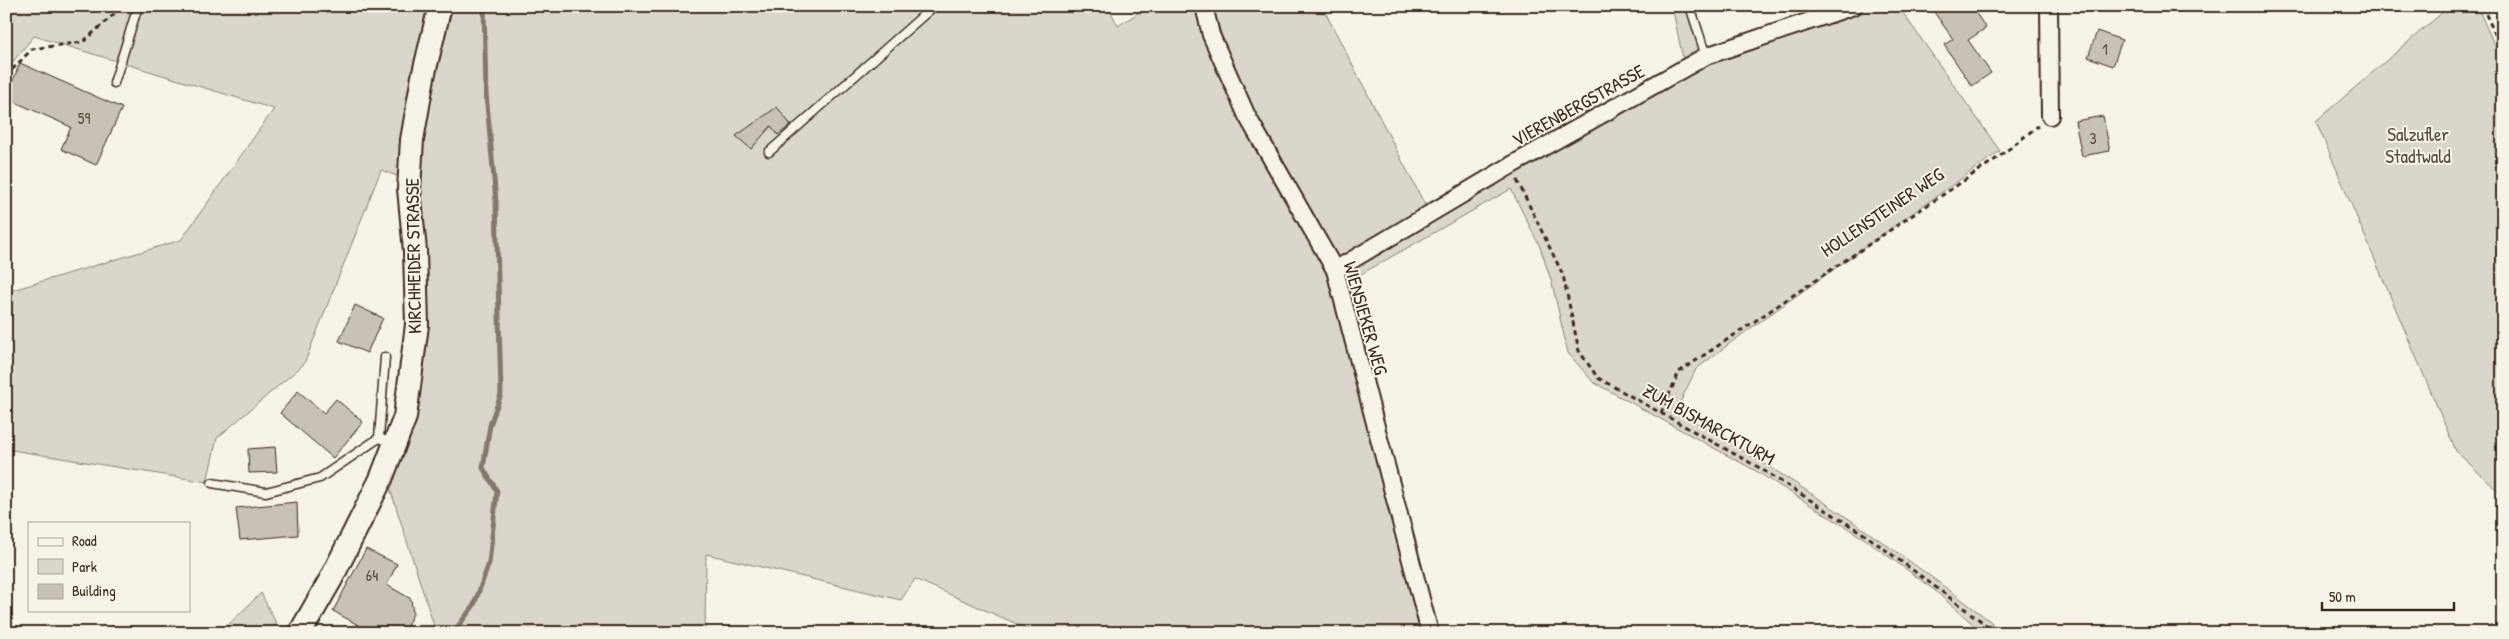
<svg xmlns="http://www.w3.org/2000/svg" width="2509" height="639" viewBox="0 0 2509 639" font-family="'Patrick Hand',sans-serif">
	<rect width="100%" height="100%" fill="#f7f3e8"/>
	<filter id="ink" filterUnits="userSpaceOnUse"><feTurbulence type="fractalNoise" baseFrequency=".02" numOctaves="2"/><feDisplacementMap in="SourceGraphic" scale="10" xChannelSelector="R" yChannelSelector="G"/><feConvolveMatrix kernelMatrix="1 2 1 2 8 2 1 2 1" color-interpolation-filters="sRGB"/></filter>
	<g filter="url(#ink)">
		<g fill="#dbd6cb" stroke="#8b8074">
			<polygon points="6,6 432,6 402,178 381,170 304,364 217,438 207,482 6,449 6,292 181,240 274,109 34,36 6,70"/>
			<polygon points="449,6 1108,6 1118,26 1149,6 1200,6 1330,273 1427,633 1037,633 915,579 901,600 706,554 705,633 433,633 435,629 388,482 411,421 418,139"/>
			<path d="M 1213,6 L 1322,6 L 1425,205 L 1520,149 L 1683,59 L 1672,6 L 1694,6 L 1706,50 L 1838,6 L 1898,6 L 2000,151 L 1737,338 L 1696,369 L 1676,411 C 1787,474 1888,543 1990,621 L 2001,633 L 1983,633 L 1933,589 L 1865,539 L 1756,471 L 1593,382 L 1568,353 L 1552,283 L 1540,247 L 1511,189 L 1347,282 C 1323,223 1283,173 1255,116 C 1237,81 1223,44 1213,6 Z"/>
			<polygon points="2450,6 2477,6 2503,64 2503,496 2456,451 2316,121"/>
			<polygon points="261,593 281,633 220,633"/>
		</g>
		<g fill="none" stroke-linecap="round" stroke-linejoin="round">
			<polyline stroke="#84786c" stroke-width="5" points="453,633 474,605 489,563 497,491 483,468 490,425 501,394 496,201 486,93 484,6"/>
		</g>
		<g fill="#c8c1b6" stroke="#3b2a1e">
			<polygon points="1942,6 1971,6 1986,28 1968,40 1991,73 1972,86 1944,45 1953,39 1934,12"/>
			<polygon points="2097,31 2122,40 2113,66 2088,57"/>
			<polygon points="20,63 122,108 96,165 61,149 71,127 6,98"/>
			<polygon points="777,107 791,125 778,135 771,126 751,149 736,136"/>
			<polygon points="2103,116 2110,151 2082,156 2075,121"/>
			<polygon points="355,305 383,318 367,353 339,341"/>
			<polygon points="298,391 324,413 336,399 363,422 333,458 280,413"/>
			<polygon points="275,447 277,472 249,473 248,449"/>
			<polygon points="297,502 298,535 240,540 236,508"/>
			<polygon points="366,549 397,564 387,585 411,599 413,614 403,633 357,633 360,626 333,611"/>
		</g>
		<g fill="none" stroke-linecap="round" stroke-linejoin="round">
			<defs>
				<g id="service">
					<polyline points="1690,6 1706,56"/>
					<polyline points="114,83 138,6"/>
					<polyline points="769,152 934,6"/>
					<polyline points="379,438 385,357"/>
					<polyline points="212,483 266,492 320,478 379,438 392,443"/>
				</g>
				<g id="minor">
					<polyline points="1204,6 1211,35 1247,116 1335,270 1430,633"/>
					<polyline points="2049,6 2050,116"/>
					<polyline points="1335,270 1510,166 1706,56 1854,6"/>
				</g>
				<polyline id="secondary" points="300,633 331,579 381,479 405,417 417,325 415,251 409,189 412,140 423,77 440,6"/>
			</defs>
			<use href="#service" stroke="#3b2a1e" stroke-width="11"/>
			<use href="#minor" stroke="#3b2a1e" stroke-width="20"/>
			<use href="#secondary" stroke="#3b2a1e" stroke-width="26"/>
			<g stroke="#3b2a1e" stroke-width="3" stroke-dasharray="5 4" stroke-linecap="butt">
				<polyline points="2482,6 2503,51"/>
				<polyline points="6,76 32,49 83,42 114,14 119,6"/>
				<polyline points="1517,180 1563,275 1579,351 1598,378 1758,467 1867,536 1985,624 1993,633"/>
				<polyline points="1661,413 1679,372 1996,159 2038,126"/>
			</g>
			<use href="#service" stroke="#f7f3e8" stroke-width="8"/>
			<use href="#minor" stroke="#f7f3e8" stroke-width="16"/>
			<use href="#secondary" stroke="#f7f3e8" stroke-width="22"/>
		</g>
	</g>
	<g text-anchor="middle" stroke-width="4" stroke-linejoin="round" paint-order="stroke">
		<g font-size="16" fill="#5e5044">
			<text x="2105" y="55">1</text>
			<text x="84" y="124">59</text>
			<text x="2093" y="144">3</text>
			<text x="372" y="581">64</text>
		</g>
		<g font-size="19" fill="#3b2a1e" stroke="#f7f3e8">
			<text transform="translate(1578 105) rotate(-29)" y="7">VIERENBERGSTRASSE</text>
			<text transform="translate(1882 212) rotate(-34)" y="7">HOLLENSTEINER WEG</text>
			<text transform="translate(413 256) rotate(-91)" y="7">KIRCHHEIDER STRASSE</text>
			<text transform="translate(1366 318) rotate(74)" y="7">WIENSIEKER WEG</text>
			<text transform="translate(1709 424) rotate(29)" y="7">ZUM BISMARCKTURM</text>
		</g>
		<g font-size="19" fill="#5b4c41" stroke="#f7f3e8">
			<text x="2418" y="141">Salzufler<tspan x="2418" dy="22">Stadtwald</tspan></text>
		</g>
	</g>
	<rect width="2509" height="639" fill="none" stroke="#f7f3e8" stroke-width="25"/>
	<rect x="12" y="12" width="2484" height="614" fill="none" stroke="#3b2a1e" stroke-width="2" filter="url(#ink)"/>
	<rect x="28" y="522" width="162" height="90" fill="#f7f3e8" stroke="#aca397"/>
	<rect x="38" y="538" width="25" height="8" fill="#f7f3e8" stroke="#aca397"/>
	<text x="72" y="546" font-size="15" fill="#3b2a1e">Road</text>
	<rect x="38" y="559" width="25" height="15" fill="#dbd6cb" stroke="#aca397"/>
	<text x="72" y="572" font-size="15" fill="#3b2a1e">Park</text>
	<rect x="38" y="584" width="25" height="15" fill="#c8c1b6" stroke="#aca397"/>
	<text x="72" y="596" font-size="15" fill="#3b2a1e">Building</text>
	<path d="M2322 602v8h132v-8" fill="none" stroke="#3b2a1e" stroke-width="2.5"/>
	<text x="2329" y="602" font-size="15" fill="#3b2a1e" stroke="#f7f3e8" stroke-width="4" paint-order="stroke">50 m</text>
</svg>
